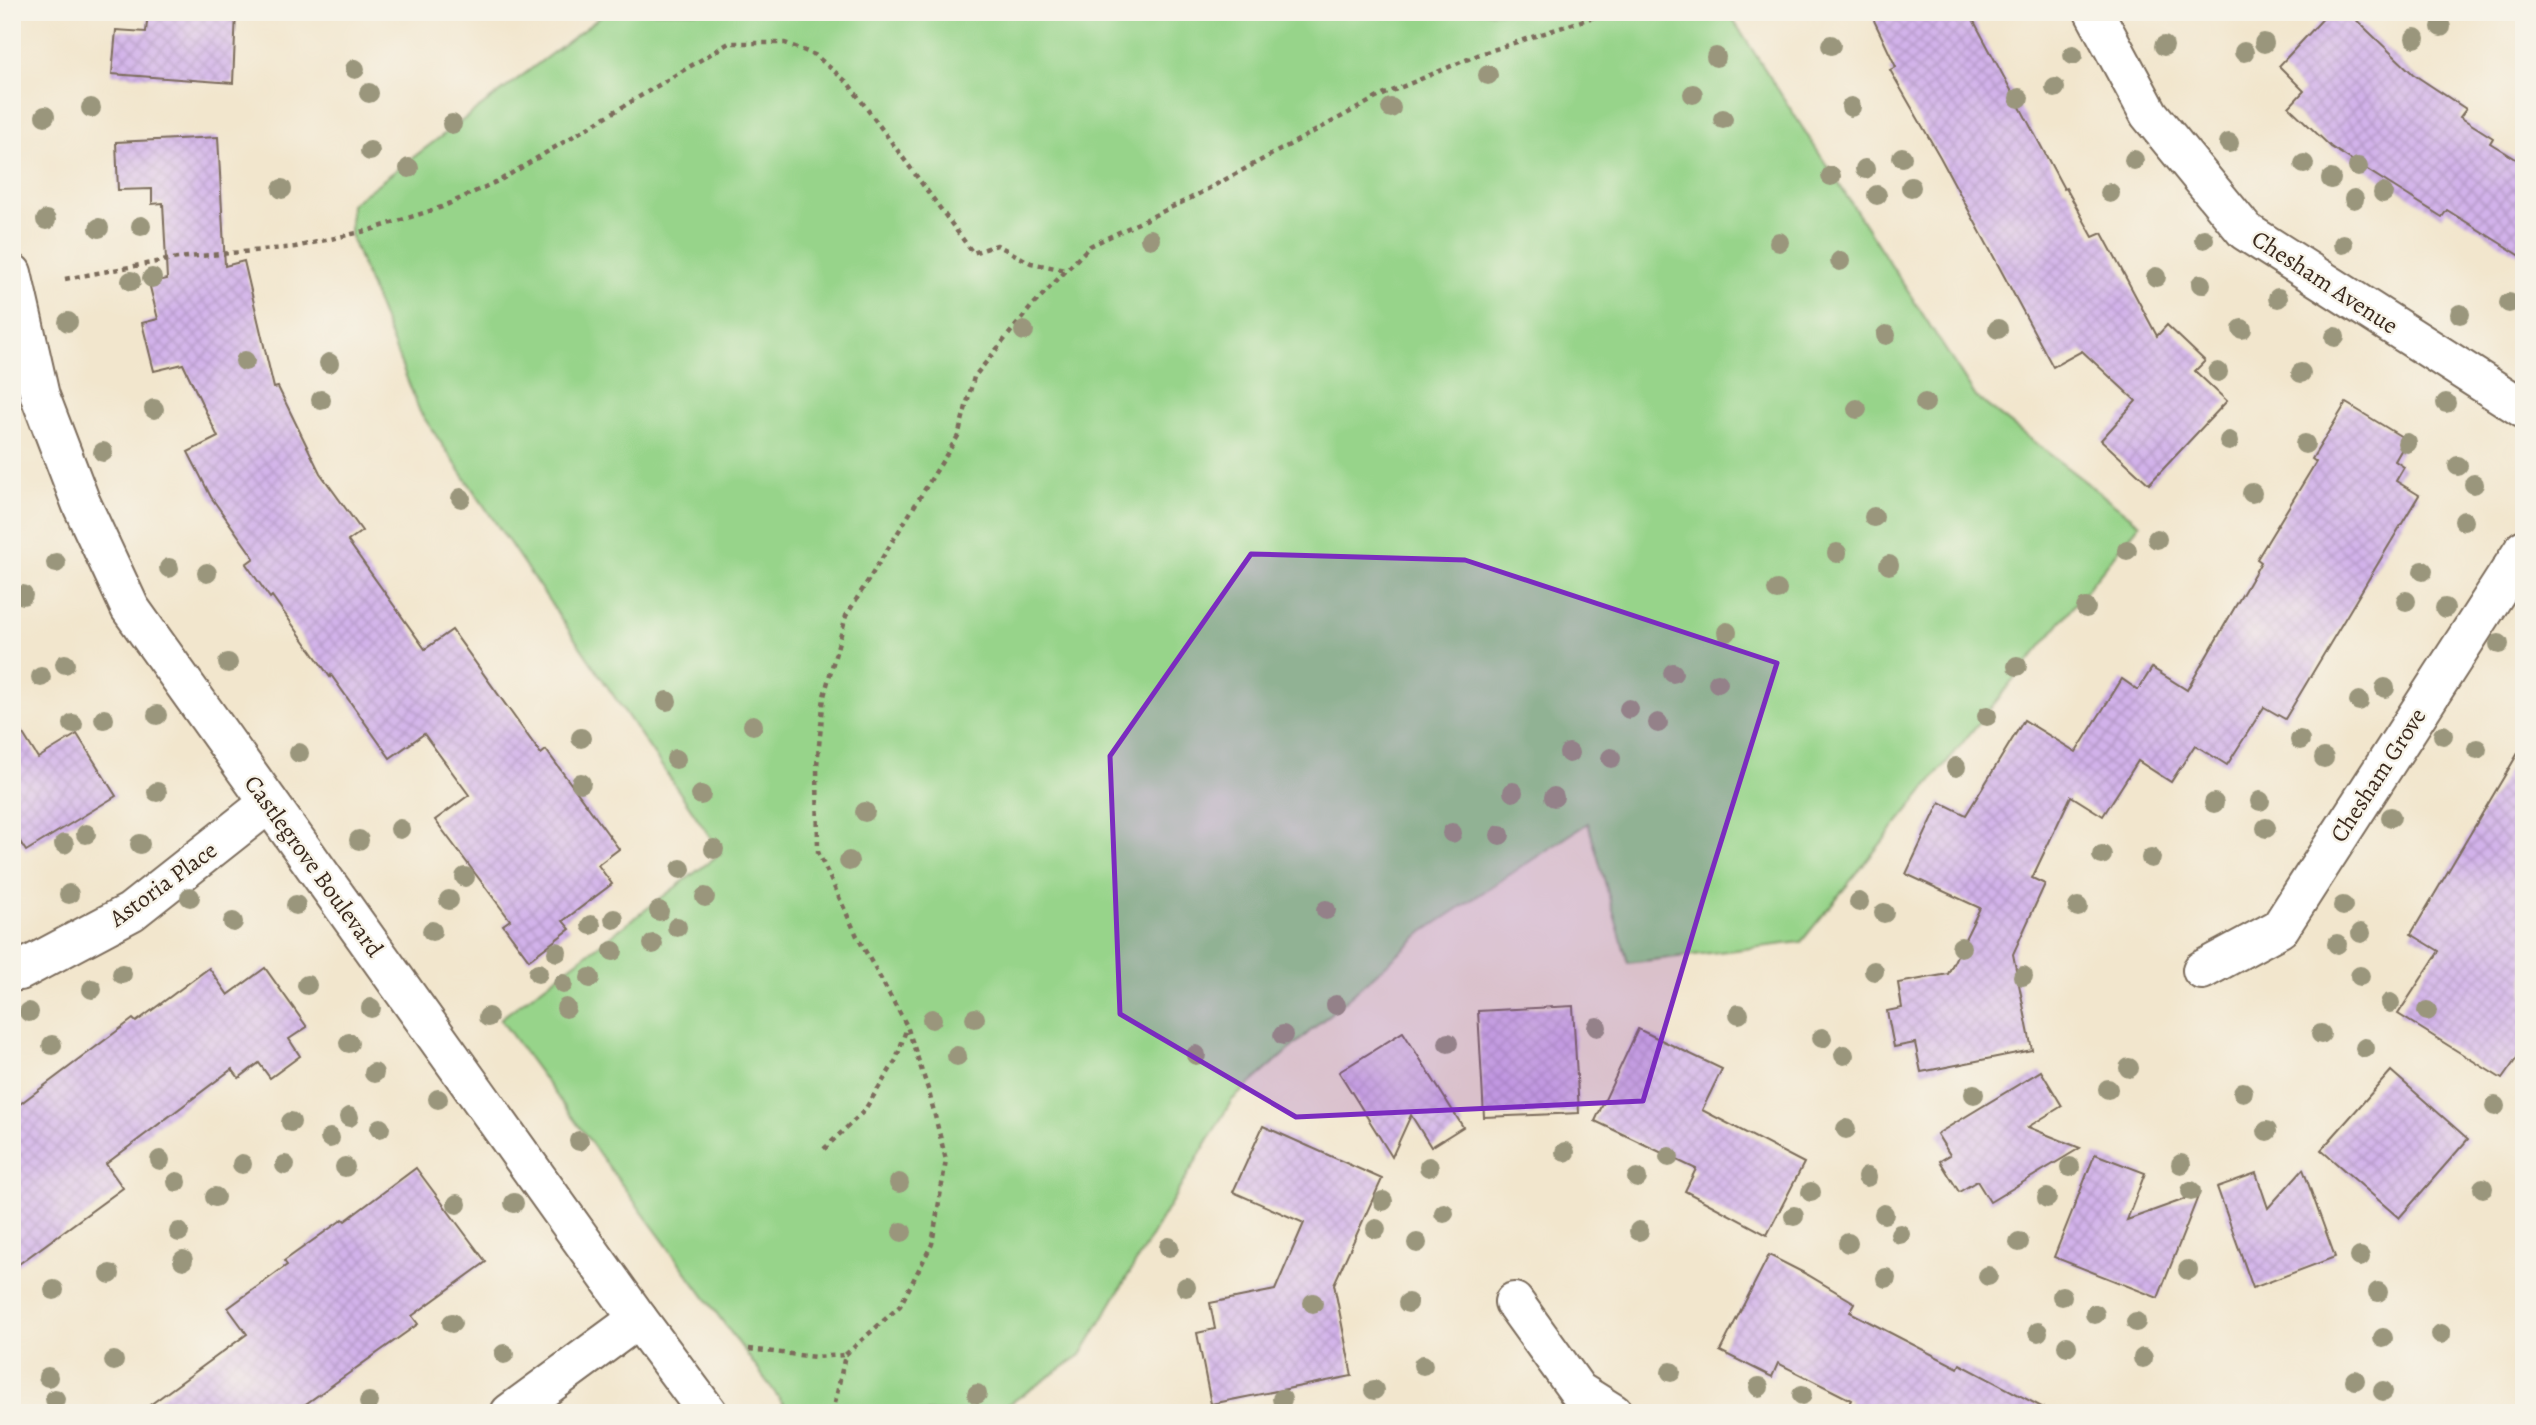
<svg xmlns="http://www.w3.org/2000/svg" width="2536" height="1425" viewBox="0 0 2536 1425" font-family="Alegreya,serif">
	<defs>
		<pattern id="building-cross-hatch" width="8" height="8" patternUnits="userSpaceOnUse" patternTransform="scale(1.75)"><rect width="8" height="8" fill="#d2b2ea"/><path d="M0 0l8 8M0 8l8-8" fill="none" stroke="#b599c8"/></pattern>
	</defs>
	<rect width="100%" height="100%" fill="#f7f3e8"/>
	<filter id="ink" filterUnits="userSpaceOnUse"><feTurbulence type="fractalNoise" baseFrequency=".0143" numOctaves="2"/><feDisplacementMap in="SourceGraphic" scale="14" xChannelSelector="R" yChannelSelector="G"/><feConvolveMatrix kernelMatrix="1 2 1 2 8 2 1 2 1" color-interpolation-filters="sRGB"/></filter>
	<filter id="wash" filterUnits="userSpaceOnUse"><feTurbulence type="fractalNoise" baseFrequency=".00686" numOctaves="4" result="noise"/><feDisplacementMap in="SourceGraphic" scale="28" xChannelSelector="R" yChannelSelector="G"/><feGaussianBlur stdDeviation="1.57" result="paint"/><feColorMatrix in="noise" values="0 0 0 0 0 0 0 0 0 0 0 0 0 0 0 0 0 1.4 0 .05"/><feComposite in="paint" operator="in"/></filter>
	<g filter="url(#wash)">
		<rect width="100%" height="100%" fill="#f2e6cd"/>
		<polygon fill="#97d48a" stroke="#697f54" stroke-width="2" points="607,12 1728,12 1976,397 2140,524 1801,942 1628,963 1588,823 1423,932 1232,1100 1081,1355 996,1413 790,1413 500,1019 721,853 420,412 350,234 351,204"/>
		<g id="blocks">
			<g fill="url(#building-cross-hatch)">
				<polygon points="148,12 236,12 233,83 112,74 116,30 146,32"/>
				<polygon points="1870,12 1969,12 2064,189 2066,188 2093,237 2102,233 2157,336 2167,325 2205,361 2195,371 2227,401 2149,484 2101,440 2136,401 2082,351 2053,367 1940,157 1890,70 1896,67"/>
				<polygon points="2329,12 2348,12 2413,74 2466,109 2460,117 2493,138 2490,143 2524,164 2524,258 2447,210 2442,217 2331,147 2289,107 2304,91 2279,66"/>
				<polygon points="218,137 225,266 244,261 274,388 278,387 320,473 362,531 348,541 425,649 452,630 541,754 546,750 619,849 598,865 612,884 563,921 570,929 529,960 503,925 510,920 435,820 469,795 424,734 390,758 331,675 330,677 272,596 270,598 246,564 254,558 211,497 188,452 218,437 183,364 154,371 142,323 158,319 149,283 167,279 163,203 152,204 152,189 118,190 116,142"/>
				<polygon points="2346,403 2407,440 2395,461 2404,467 2396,481 2419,495 2285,719 2264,707 2227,765 2195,745 2171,782 2138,761 2103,816 2071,796 2032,878 2045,884 2013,954 2032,1050 1921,1072 1915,1043 1894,1047 1887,1011 1902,1008 1898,983 1948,974 1980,908 1906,874 1940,802 1966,815 2024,720 2076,752 2122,679 2138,690 2152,668 2187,690 2261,562 2257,559 2316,462 2312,459"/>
				<polygon points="12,716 38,758 77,734 116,796 26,851 12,829"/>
				<polygon points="2524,743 2524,1048 2502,1079 2398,1014 2439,951 2411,934"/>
				<polygon points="209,968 228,995 265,968 307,1027 289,1039 300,1056 270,1078 259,1063 239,1078 232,1069 106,1164 123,1188 12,1269 12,1110 133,1019 136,1022"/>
				<polygon points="1573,1006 1579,1113 1484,1117 1478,1011"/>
				<polygon points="1638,1029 1722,1069 1702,1110 1804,1163 1767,1235 1685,1191 1696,1169 1595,1121"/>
				<polygon points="1403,1032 1463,1127 1431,1147 1411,1115 1392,1157 1339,1072"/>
				<polygon points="2041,1071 2062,1106 2028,1127 2080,1148 1990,1202 1977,1181 1959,1192 1940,1161 1950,1155 1937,1134"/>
				<polygon points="2391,1071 2468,1139 2399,1218 2321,1150"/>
				<polygon points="1263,1126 1382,1179 1334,1284 1352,1376 1211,1404 1197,1333 1215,1329 1210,1303 1275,1290 1304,1223 1233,1192"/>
				<polygon points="2095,1154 2145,1173 2127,1220 2199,1194 2158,1298 2054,1257"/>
				<polygon points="416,1168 486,1262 412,1316 418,1324 293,1413 139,1413 247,1334 228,1308 287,1265 284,1261 343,1219 345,1221"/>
				<polygon points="2303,1169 2335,1257 2253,1288 2217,1187 2256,1173 2268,1208"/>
				<polygon points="1769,1255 1808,1275 1855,1303 1850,1312 1958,1368 1960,1364 2053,1413 1845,1413 1851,1400 1778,1363 1772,1377 1720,1351"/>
			</g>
		</g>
	</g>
	<g filter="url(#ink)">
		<use href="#blocks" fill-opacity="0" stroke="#7b6c5b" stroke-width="2"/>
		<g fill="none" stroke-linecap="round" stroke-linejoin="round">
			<defs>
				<g id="street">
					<polyline points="2094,12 2149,114 2245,231 2524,409"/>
					<polyline points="2202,970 2280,928 2524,549"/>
					<polyline points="12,972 20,971 131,912 269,803"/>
					<polyline points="1514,1302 1578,1391 1613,1413"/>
					<polyline points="510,1413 638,1319"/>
				</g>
				<polyline id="secondary" points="12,273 40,396 81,503 130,608 638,1319 708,1413"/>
			</defs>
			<use href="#street" stroke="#7b6c5b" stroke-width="42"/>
			<use href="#secondary" stroke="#7b6c5b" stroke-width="42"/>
			<g stroke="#7b6c5b" stroke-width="4.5" stroke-dasharray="5 5" stroke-linecap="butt">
				<polyline points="65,279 178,258 295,247 370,230 442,207 502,179 729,43 785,43 815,55 848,83 973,253 997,245 1031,263 1065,270"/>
				<polyline points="824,1149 864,1111 896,1060 907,1027"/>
				<polyline points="749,1349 815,1357 845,1355"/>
				<polyline points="833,1413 845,1355 900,1306 932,1244 946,1160 929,1092 907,1026 857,936 818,852 817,765 824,696 846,616 958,436 974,377 1031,307 1090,246 1191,198 1378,97 1480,54 1609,12"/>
			</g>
			<use href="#street" stroke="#fff" stroke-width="38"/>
			<use href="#secondary" stroke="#fff" stroke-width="38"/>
		</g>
		<g fill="#9a967c">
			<circle cx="2441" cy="27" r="10"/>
			<circle cx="2415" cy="38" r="10"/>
			<circle cx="2264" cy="43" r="10"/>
			<circle cx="1831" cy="45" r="10"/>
			<circle cx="2164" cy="46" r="10"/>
			<circle cx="2244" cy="52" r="10"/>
			<circle cx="2073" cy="55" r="10"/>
			<circle cx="1716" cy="57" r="10"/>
			<circle cx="355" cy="69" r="10"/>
			<circle cx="1488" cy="75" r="10"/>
			<circle cx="2055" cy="88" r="10"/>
			<circle cx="369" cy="93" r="10"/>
			<circle cx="1693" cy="94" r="10"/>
			<circle cx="2019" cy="98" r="10"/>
			<circle cx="1851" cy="107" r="10"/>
			<circle cx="91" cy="108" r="10"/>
			<circle cx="1391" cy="108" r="10"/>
			<circle cx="45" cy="116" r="10"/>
			<circle cx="1723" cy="119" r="10"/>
			<circle cx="452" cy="124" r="10"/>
			<circle cx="2229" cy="143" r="10"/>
			<circle cx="370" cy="151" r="10"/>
			<circle cx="1902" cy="157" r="10"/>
			<circle cx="2134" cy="160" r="10"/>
			<circle cx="2304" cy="164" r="10"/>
			<circle cx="2358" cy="167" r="10"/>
			<circle cx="409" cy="168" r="10"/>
			<circle cx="1865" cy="169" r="10"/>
			<circle cx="1831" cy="176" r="10"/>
			<circle cx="2331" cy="179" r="10"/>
			<circle cx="1911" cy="187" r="10"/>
			<circle cx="282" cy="189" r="10"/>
			<circle cx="2110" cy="193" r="10"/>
			<circle cx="2383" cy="193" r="10"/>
			<circle cx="1877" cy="195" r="10"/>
			<circle cx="2354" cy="199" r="10"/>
			<circle cx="46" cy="220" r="10"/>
			<circle cx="141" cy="226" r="10"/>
			<circle cx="99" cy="228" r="10"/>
			<circle cx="1150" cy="239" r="10"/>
			<circle cx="2204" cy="239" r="10"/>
			<circle cx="1779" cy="242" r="10"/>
			<circle cx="2343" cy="244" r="10"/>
			<circle cx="1840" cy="261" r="10"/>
			<circle cx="2156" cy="277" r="10"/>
			<circle cx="152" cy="278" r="10"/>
			<circle cx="131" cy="281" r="10"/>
			<circle cx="2201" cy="284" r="10"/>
			<circle cx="2278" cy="298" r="10"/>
			<circle cx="2509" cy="303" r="10"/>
			<circle cx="2460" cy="314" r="10"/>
			<circle cx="68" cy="322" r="10"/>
			<circle cx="1998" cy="329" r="10"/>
			<circle cx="2242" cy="329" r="10"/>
			<circle cx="1024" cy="331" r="10"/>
			<circle cx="1886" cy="335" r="10"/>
			<circle cx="2335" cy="337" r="10"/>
			<circle cx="245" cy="361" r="10"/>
			<circle cx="329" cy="363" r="10"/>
			<circle cx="2218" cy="372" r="10"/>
			<circle cx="2301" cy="373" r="10"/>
			<circle cx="321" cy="400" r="10"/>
			<circle cx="1925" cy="403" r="10"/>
			<circle cx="2446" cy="403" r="10"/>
			<circle cx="154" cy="409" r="10"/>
			<circle cx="1857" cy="409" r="10"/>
			<circle cx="2229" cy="441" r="10"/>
			<circle cx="2407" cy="443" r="10"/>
			<circle cx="2305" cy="444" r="10"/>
			<circle cx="103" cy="452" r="10"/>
			<circle cx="2458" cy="466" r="10"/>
			<circle cx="2474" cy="484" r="10"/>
			<circle cx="2252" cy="493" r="10"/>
			<circle cx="461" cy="498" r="10"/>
			<circle cx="1874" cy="517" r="10"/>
			<circle cx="2464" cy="521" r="10"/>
			<circle cx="2157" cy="539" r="10"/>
			<circle cx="2127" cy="550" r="10"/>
			<circle cx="1837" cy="553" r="10"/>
			<circle cx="56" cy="563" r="10"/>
			<circle cx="1889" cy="565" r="10"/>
			<circle cx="169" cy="568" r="10"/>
			<circle cx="2423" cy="571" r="10"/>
			<circle cx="207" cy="573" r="10"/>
			<circle cx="1777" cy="590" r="10"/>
			<circle cx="23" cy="595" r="10"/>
			<circle cx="2406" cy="601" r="10"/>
			<circle cx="2086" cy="608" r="10"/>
			<circle cx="2445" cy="608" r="10"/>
			<circle cx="1727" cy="632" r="10"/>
			<circle cx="2499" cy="644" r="10"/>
			<circle cx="228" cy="663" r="10"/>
			<circle cx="65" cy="664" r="10"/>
			<circle cx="2017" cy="666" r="10"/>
			<circle cx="1673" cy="673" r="10"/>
			<circle cx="41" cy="677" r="10"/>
			<circle cx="1718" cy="683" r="10"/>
			<circle cx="2385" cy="688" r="10"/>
			<circle cx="667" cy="701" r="10"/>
			<circle cx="2359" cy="701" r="10"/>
			<circle cx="1629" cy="709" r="10"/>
			<circle cx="157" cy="715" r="10"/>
			<circle cx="1987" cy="716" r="10"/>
			<circle cx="104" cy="719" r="10"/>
			<circle cx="1658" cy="723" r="10"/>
			<circle cx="73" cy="724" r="10"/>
			<circle cx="753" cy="725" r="10"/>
			<circle cx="2443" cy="735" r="10"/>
			<circle cx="581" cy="738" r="10"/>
			<circle cx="2300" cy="740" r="10"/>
			<circle cx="2477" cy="749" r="10"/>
			<circle cx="299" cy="753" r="10"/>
			<circle cx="1569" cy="753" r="10"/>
			<circle cx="1611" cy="758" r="10"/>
			<circle cx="2324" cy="758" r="10"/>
			<circle cx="676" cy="759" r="10"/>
			<circle cx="1956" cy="767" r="10"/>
			<circle cx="581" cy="783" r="10"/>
			<circle cx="157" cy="792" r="10"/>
			<circle cx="1513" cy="792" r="10"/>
			<circle cx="701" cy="795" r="10"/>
			<circle cx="1554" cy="797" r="10"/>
			<circle cx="2260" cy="801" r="10"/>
			<circle cx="2214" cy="803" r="10"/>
			<circle cx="865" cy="812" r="10"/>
			<circle cx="2391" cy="817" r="10"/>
			<circle cx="2266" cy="828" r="10"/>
			<circle cx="400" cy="829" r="10"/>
			<circle cx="1452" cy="833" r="10"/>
			<circle cx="86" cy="834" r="10"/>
			<circle cx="1500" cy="835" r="10"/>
			<circle cx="359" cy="840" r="10"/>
			<circle cx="64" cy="844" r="10"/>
			<circle cx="140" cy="844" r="10"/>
			<circle cx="714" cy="849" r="10"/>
			<circle cx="2102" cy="855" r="10"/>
			<circle cx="2151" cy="858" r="10"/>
			<circle cx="849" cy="861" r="10"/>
			<circle cx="681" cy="869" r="10"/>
			<circle cx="465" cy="877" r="10"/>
			<circle cx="69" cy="894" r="10"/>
			<circle cx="190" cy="897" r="10"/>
			<circle cx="705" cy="897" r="10"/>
			<circle cx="449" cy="900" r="10"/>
			<circle cx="1859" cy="902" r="10"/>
			<circle cx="296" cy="905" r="10"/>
			<circle cx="2343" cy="906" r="10"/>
			<circle cx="2078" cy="907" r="10"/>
			<circle cx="1326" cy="910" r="10"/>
			<circle cx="659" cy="911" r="10"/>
			<circle cx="1884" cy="913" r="10"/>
			<circle cx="614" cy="919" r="10"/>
			<circle cx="233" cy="922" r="10"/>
			<circle cx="591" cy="925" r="10"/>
			<circle cx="677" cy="927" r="10"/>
			<circle cx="432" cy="931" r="10"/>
			<circle cx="2361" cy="933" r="10"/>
			<circle cx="653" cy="944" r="10"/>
			<circle cx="2337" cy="944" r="10"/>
			<circle cx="1961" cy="947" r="10"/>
			<circle cx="613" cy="951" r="10"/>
			<circle cx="557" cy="952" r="10"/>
			<circle cx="1874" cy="971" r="10"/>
			<circle cx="538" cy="973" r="10"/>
			<circle cx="122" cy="974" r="10"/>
			<circle cx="2023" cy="976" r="10"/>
			<circle cx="2360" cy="976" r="10"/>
			<circle cx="590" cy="978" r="10"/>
			<circle cx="563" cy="984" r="10"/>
			<circle cx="307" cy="985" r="10"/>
			<circle cx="92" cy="989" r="10"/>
			<circle cx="2390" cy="1003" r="10"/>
			<circle cx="1336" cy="1005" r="10"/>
			<circle cx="371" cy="1008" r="10"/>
			<circle cx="566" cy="1008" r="10"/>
			<circle cx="2427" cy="1011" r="10"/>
			<circle cx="29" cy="1012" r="10"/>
			<circle cx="1739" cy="1014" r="10"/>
			<circle cx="488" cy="1017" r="10"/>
			<circle cx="975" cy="1018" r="10"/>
			<circle cx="932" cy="1019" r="10"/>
			<circle cx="1597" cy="1027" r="10"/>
			<circle cx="2321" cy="1034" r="10"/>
			<circle cx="1283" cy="1035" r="10"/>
			<circle cx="1822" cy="1038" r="10"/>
			<circle cx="349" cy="1043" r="10"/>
			<circle cx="1448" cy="1043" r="10"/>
			<circle cx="52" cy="1045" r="10"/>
			<circle cx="2365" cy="1048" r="10"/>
			<circle cx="1196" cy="1055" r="10"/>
			<circle cx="1844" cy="1055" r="10"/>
			<circle cx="957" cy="1056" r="10"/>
			<circle cx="2129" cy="1068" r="10"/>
			<circle cx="374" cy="1073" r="10"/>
			<circle cx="2108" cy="1089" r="10"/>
			<circle cx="2243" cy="1092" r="10"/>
			<circle cx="1974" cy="1094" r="10"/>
			<circle cx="438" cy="1099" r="10"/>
			<circle cx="2495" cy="1106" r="10"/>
			<circle cx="349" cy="1117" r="10"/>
			<circle cx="291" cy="1122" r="10"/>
			<circle cx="380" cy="1128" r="10"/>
			<circle cx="1846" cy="1129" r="10"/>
			<circle cx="2267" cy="1131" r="10"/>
			<circle cx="330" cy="1138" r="10"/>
			<circle cx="579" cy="1141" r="10"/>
			<circle cx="1565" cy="1152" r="10"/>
			<circle cx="1669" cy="1157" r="10"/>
			<circle cx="160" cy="1160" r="10"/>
			<circle cx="242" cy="1164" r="10"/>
			<circle cx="2181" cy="1164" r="10"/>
			<circle cx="285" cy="1165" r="10"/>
			<circle cx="345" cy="1167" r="10"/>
			<circle cx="1429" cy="1167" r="10"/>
			<circle cx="2070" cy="1167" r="10"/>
			<circle cx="1867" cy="1177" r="10"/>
			<circle cx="1637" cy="1178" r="10"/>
			<circle cx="177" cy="1182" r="10"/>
			<circle cx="899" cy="1183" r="10"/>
			<circle cx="2483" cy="1188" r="10"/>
			<circle cx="2191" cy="1191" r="10"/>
			<circle cx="1811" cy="1192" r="10"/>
			<circle cx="215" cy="1197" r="10"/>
			<circle cx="2047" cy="1198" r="10"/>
			<circle cx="1383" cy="1201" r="10"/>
			<circle cx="514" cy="1203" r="10"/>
			<circle cx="457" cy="1204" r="10"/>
			<circle cx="1444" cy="1213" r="10"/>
			<circle cx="1884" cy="1214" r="10"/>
			<circle cx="1794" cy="1216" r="10"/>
			<circle cx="1376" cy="1229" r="10"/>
			<circle cx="1639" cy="1231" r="10"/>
			<circle cx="179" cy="1232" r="10"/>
			<circle cx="902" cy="1232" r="10"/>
			<circle cx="1900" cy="1234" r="10"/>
			<circle cx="2019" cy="1242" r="10"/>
			<circle cx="1417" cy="1243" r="10"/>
			<circle cx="1848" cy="1243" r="10"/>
			<circle cx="1169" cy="1247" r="10"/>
			<circle cx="2360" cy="1257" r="10"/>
			<circle cx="183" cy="1260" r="10"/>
			<circle cx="2188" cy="1270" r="10"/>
			<circle cx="110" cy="1274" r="10"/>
			<circle cx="1988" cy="1276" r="10"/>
			<circle cx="1886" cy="1278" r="10"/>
			<circle cx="1186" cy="1287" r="10"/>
			<circle cx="54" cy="1290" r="10"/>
			<circle cx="2378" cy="1292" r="10"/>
			<circle cx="2062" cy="1296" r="10"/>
			<circle cx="1313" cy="1303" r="10"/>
			<circle cx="1408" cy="1303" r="10"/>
			<circle cx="2095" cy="1314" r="10"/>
			<circle cx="2136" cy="1322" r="10"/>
			<circle cx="452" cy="1323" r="10"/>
			<circle cx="2038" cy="1332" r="10"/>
			<circle cx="2441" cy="1334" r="10"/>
			<circle cx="2383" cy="1338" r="10"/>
			<circle cx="2067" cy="1346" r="10"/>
			<circle cx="504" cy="1354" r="10"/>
			<circle cx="2143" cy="1358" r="10"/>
			<circle cx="114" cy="1361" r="10"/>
			<circle cx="1423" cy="1365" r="10"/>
			<circle cx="1671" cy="1372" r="10"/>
			<circle cx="48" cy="1377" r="10"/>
			<circle cx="2355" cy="1380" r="10"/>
			<circle cx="1759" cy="1387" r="10"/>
			<circle cx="1374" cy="1390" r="10"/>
			<circle cx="2383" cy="1391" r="10"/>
			<circle cx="977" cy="1394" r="10"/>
			<circle cx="1802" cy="1395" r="10"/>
			<circle cx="55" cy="1399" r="10"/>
			<circle cx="1282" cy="1399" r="10"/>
			<circle cx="369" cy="1402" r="10"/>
		</g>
	</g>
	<path fill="#7b2cbf" fill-opacity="0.2" stroke="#7b2cbf" stroke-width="5" stroke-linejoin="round" d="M 1251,554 L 1465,560 L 1777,663 L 1704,896 L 1643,1101 L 1296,1117 L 1120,1014 L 1110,756 Z"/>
	<g text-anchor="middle" stroke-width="5" stroke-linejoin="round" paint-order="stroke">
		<g font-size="24" fill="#3b2a1e" stroke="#f7f3e8">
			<text transform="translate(2325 282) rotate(33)" y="8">Chesham Avenue</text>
			<text transform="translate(2378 775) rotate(-57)" y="8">Chesham Grove</text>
			<text transform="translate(314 866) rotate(54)" y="8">Castlegrove Boulevard</text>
			<text transform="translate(163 884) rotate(-36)" y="8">Astoria Place</text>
		</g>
	</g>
	<rect width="2536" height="1425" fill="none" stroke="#f7f3e8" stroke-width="42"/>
</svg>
